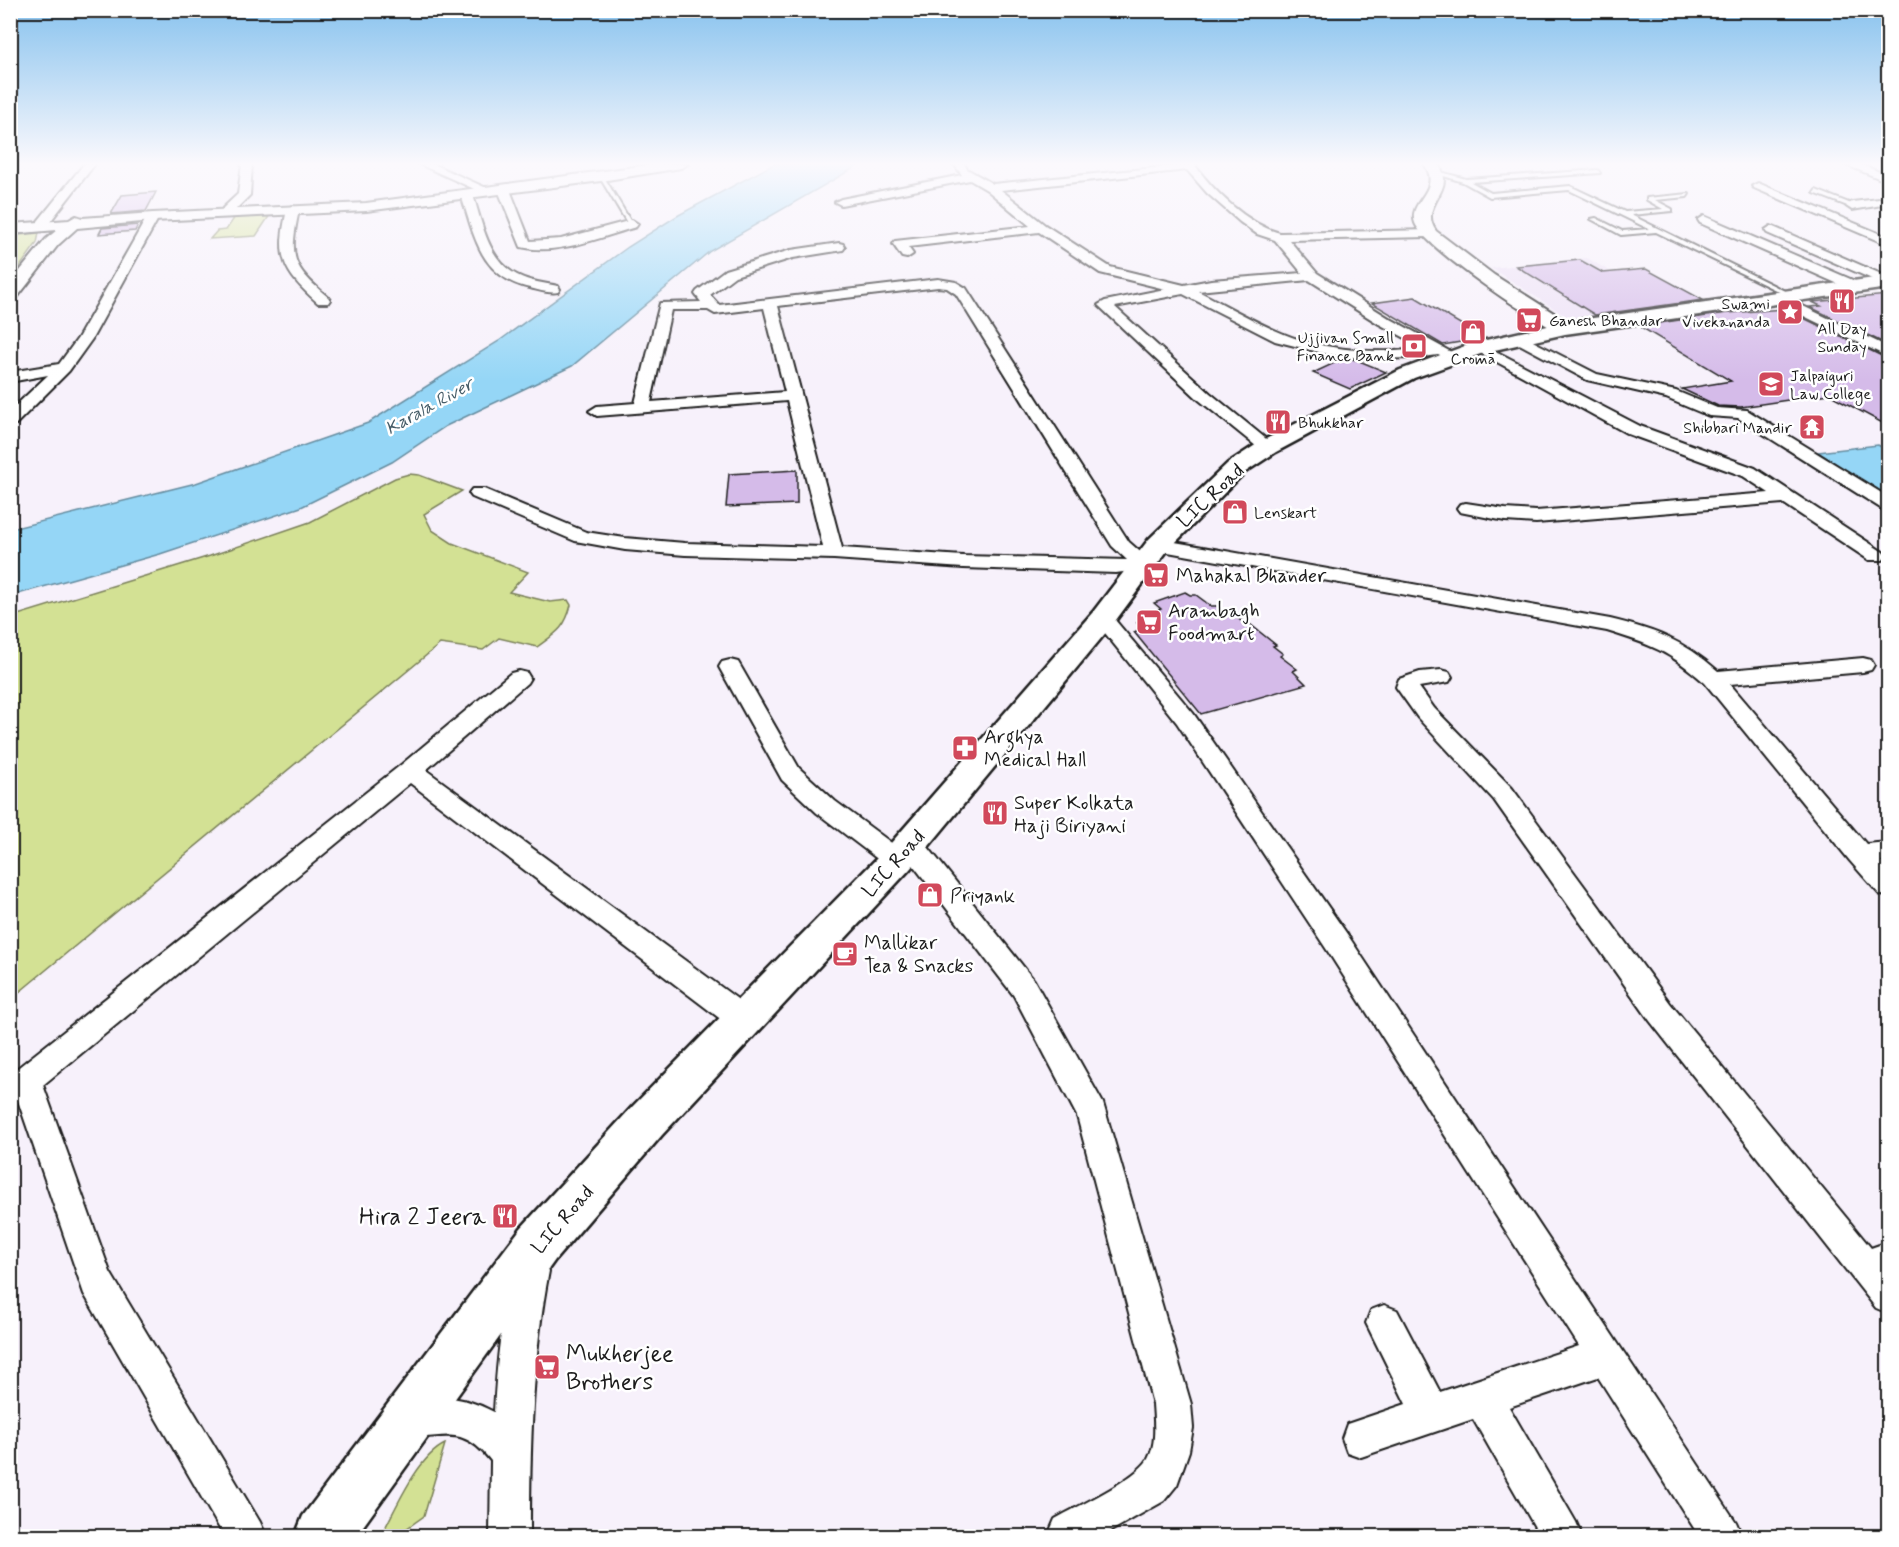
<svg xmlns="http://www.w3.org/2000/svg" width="1899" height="1547" viewBox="0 0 1899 1547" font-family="Mynerve,sans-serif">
	<rect width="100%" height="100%" fill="#f7f1fb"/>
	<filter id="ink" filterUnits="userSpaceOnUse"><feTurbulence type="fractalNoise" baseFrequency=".0167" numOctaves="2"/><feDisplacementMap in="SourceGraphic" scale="12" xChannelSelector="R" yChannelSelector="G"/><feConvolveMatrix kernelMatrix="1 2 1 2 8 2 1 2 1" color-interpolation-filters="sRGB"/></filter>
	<g filter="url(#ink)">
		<polygon fill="#ede1f6" points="1587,258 1677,310 1575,322 1491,268"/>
		<g fill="#d3e194" stroke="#787e58" stroke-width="1.5">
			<polygon points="270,215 256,236 210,239 217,231 226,230 235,217"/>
			<polygon points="39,233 37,243 11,279 11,236"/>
			<path d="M 409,474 L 419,475 L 462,491 L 424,514 L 432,530 L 452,543 L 528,572 L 509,592 L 550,602 L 568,600 L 571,605 C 565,629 556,633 537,647 L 499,638 L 483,650 L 440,644 L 11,999 L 11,617 L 210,556 L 310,522 L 395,478 Z"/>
			<path d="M 445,1444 L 424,1516 L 406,1529 L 401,1536 L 381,1536 C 395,1510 417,1457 445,1444 Z"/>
		</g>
		<g fill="#95d6f6" stroke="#658c9f" stroke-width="1.5">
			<polygon points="774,164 861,164 710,251 572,366 446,426 392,462 301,507 160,554 11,596 11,529 196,483 368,423 499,341 628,247 677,216"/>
			<polygon points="1878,445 1888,451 1888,498 1818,452"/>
		</g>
		<g fill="#d5bbe9" stroke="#1c1c1c" stroke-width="1.5">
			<polygon points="156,192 146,211 111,214 122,195"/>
			<polygon points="138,225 135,231 99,234 102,228"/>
			<polygon points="1580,260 1603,273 1646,269 1703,300 1595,315 1516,266"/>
			<polygon points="1888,295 1888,345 1810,307 1821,306 1812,302"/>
			<polygon points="1415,297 1484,338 1443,345 1372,303"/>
			<polygon points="1785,309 1888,359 1888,426 1829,394 1741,407 1718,406 1682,389 1731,381 1639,326 1727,313"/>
			<polygon points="1345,358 1357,360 1386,372 1350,389 1313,373"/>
			<polygon points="797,470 797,504 726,507 729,474"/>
			<polygon points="1185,592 1190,595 1196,595 1211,606 1217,606 1227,615 1232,613 1241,621 1246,621 1276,645 1273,646 1283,654 1280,656 1297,669 1293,671 1306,684 1201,714 1134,632 1143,628 1137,623 1150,617 1146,614 1161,609 1154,603"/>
		</g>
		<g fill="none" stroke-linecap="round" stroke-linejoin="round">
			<defs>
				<g id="service">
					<polygon points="1598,170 1600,173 1471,182 1491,193 1570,186 1625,212 1663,209 1647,200 1647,198 1689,194 1687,197 1655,200 1672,209 1672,211 1631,215 1795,296 1790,297 1656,232 1621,235 1591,219 1596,218 1622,231 1649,229 1569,190 1490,197 1463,182 1434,173 1437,171 1466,179"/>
					<polygon points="599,176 604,177 634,227 629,226"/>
					<polygon points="1816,190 1854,205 1855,206 1850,207 1814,193"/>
				</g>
				<g id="minor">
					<polygon points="10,164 20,164 10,167"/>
					<polygon points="84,164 95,164 46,227 38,227 38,221"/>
					<polygon points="242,164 252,164 250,195 231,214 223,214 223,208 238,194"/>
					<polygon points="419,164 433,164 491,190 489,192 481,192"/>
					<path d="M 954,164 L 964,164 L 967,169 L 993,184 L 1194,164 C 1213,191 1247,224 1280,233 L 1433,230 L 1435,233 L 1433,236 L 1429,237 L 1289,240 L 1317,273 L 1389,318 L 1451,352 L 1444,356 L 1438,355 L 1416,358 L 1367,359 L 1327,354 L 1275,341 L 1183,294 L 1115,307 L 1210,393 L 1276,447 L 1274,451 L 1262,451 L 1199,400 L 1098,305 L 1105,301 L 1165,289 L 1100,273 L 1039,232 L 908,247 L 913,254 L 907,258 L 902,257 L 893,244 L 895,241 L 1030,226 L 987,190 L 970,180 L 841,205 L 835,202 L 841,199 L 962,175 ZM 1187,170 L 1207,193 L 1240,222 L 1257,234 L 1275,240 L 1302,273 L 1211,280 L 1184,285 L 1110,267 L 1045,225 L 1001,190 ZM 1309,280 L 1379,324 L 1424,348 C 1383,355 1322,350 1284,334 C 1254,322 1226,305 1198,291 Z"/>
					<polygon points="1844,164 1859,164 1888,175 1888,182"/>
					<polygon points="1758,183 1888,237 1888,245 1754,188 1752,186"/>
					<path d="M 504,187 L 510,190 L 530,241 L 561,239 L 632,220 L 638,224 L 636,227 C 601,237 557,256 521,247 L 498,190 Z"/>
					<path d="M 467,192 L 473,195 C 482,223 488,260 517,275 C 530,282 544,283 558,286 L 560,289 L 558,292 C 549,294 539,290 530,288 C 480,277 475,237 461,195 Z"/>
					<polygon points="1888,198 1888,204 1852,210 1846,206 1852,202"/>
					<path d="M 293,206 L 299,210 C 289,257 291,266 328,297 L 330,300 L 328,303 L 318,303 C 282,271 276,257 287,210 Z"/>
					<polygon points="153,213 159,217 92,339 69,371 16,424 10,426 10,411 48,375 10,382 10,372 59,364 78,338 147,217"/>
					<polygon points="1704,216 1862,284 1864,287 1862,290 1852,290 1700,223 1698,220"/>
					<polygon points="1771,226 1888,277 1888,286 1767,233 1765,230"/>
					<path d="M 839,243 L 843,244 L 845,247 L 843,250 L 793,258 L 735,276 L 710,295 L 719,305 L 938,279 L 956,282 L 966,288 L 1129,542 L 1154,564 L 1151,568 L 1116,573 L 963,568 L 834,559 L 685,555 L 625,550 L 575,541 L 472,497 L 469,493 L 472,489 L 484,489 L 586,532 L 625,538 L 685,543 L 823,547 L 787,401 L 597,416 L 589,411 L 597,406 L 635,403 L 660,303 L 701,302 L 695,294 L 697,291 L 725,270 L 791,250 ZM 938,287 L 947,288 L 956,294 L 1112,546 L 1127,560 L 963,556 L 842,548 L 778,306 ZM 764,308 L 785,392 L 651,402 L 671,310 L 708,310 L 715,314 Z"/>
					<polygon points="1778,294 1888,347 1888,357 1773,301 1771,298 1773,295"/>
					<polygon points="1517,333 1597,374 1676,391 1717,408 1747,410 1888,497 1888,510 1882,509 1738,418 1709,416 1666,398 1587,380 1512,340 1510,337"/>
					<polygon points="1480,343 1640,426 1755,468 1883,552 1886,556 1883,560 1869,560 1783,503 1536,523 1505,521 1460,512 1457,508 1460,504 1466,503 1505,509 1536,511 1769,493 1743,476 1628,434 1475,350 1473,347"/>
					<path d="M 1158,539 L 1610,619 C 1655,630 1683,640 1718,671 L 1863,658 L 1871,660 L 1874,665 L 1871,670 L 1863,672 L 1730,684 L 1866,844 L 1888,842 L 1888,860 L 1881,861 L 1888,869 L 1888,897 L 1879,894 L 1850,861 L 1705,683 C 1669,651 1652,645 1607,631 L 1151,549 L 1148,545 L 1151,541 Z"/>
					<polygon points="1103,612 1110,614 1193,713 1347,934 1736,1522 1742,1536 1699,1536 1598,1377 1509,1407 1576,1522 1582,1536 1540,1536 1473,1419 1361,1457 1347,1452 1342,1438 1347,1424 1406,1404 1366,1323 1371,1310 1384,1305 1397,1310 1440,1392 1579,1346 1327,950 1177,723 1093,618 1096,614"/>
					<path d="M 730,660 L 738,662 L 741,667 L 799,768 L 835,801 L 901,850 L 898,844 L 902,837 L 911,835 L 920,837 L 1034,980 L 1103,1103 L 1191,1404 L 1193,1428 L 1189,1451 L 1177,1485 L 1164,1501 L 1102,1536 L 1050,1536 L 1049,1533 L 1055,1519 C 1078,1506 1135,1480 1148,1459 C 1157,1443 1154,1421 1153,1404 L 1077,1116 L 1014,996 L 910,861 L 906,867 L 897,870 L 888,867 L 817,813 L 782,780 L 719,667 L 722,662 Z"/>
					<polygon points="1441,670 1449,672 1452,677 1449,682 1419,687 1434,708 1512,788 1670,1003 1871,1248 1888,1242 1888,1313 1876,1308 1650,1021 1494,800 1418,718 1396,687 1399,679 1420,672"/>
					<polygon points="519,671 527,673 530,678 527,683 426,770 755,1012 760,1021 755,1030 745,1033 735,1030 410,783 43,1085 110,1272 260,1522 266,1536 224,1536 84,1294 11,1080 15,1070 402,764 511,673"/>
					<path d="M 532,1254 L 544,1259 L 549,1271 C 532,1359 530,1447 530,1536 L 490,1536 L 491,1461 C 456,1416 436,1448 398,1432 L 392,1419 L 398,1406 C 430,1392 463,1395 494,1412 C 497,1362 501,1305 520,1259 Z"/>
				</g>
				<g id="tertiary">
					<polygon points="656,164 688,164 681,168 601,181 366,211 153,221 77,228 58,245 16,299 10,300 10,283 46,239 57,230 10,234 10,224 69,220 76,216 82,218 153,213 366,203"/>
					<path d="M 1424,164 L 1438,164 C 1459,191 1417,204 1436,231 L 1494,275 L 1571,324 L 1574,328 L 1571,332 C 1566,333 1563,334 1558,331 C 1532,320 1424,247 1415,223 C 1407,201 1443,191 1424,164 Z"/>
				</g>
				<polygon id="secondary" points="1888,276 1888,288 1565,334 1486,352 1414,378 1276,452 1244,473 1167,551 1113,624 910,869 662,1135 555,1260 356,1536 295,1536 303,1516 521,1228 632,1107 884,851 1093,612 1149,539 1228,463 1260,442 1400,370 1473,343 1565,322"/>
			</defs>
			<use href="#service" stroke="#1c1c1c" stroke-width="4"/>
			<use href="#minor" stroke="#1c1c1c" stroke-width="4"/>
			<use href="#tertiary" stroke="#1c1c1c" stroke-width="4"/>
			<use href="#secondary" stroke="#1c1c1c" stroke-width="5"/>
			<use href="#service" fill="#fff" fill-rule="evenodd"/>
			<use href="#minor" fill="#fff" fill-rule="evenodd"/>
			<use href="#tertiary" fill="#fff" fill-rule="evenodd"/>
			<use href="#secondary" fill="#fff" fill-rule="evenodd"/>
		</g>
	</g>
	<linearGradient id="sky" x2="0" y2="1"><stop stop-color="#87c2ee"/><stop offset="0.43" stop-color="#fbf9fd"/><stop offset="1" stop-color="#fbf9fd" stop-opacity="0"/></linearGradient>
	<rect width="1899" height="381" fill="url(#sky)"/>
	<defs>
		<symbol id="restaurant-square" viewBox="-11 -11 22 22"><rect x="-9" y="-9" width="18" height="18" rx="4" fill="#d1495b" stroke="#fff"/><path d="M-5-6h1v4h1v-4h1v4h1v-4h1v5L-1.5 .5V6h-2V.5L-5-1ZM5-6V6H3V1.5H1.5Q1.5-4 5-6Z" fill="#fff"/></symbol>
		<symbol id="sight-square" viewBox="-11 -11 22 22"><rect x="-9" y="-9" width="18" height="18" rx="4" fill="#d1495b" stroke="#fff"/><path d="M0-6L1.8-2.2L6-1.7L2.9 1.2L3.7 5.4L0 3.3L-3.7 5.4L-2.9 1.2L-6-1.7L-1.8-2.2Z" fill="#fff"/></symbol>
		<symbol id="supermarket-square" viewBox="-11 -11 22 22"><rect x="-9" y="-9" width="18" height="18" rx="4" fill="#d1495b" stroke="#fff"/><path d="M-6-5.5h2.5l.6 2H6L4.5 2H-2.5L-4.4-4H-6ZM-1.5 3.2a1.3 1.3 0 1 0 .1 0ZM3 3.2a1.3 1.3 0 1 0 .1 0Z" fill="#fff"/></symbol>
		<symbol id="shop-square" viewBox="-11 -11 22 22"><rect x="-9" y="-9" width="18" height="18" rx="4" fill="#d1495b" stroke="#fff"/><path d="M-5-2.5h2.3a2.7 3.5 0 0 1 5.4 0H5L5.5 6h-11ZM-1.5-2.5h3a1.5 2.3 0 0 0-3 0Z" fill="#fff"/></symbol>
		<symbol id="bank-square" viewBox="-11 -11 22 22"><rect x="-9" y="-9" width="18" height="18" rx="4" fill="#d1495b" stroke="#fff"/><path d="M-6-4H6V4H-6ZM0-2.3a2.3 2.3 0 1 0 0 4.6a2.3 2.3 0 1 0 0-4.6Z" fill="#fff"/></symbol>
		<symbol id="university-square" viewBox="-11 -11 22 22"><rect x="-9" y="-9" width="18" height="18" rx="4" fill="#d1495b" stroke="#fff"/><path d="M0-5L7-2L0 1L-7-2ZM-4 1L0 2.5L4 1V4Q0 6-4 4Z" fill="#fff"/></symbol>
		<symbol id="temple-square" viewBox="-11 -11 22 22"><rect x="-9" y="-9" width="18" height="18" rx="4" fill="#d1495b" stroke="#fff"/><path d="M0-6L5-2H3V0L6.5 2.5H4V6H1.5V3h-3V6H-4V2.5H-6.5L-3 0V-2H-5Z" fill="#fff"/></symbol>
		<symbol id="pharmacy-square" viewBox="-11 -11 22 22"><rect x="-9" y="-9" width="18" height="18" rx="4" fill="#d1495b" stroke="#fff"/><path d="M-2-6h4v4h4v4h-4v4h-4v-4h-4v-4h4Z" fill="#fff"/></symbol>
		<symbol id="cafe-square" viewBox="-11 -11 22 22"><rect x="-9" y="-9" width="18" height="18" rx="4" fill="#d1495b" stroke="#fff"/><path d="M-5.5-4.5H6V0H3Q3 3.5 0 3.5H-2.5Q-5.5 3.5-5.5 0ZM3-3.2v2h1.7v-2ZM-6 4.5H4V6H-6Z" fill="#fff"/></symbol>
	</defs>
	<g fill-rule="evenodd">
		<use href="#restaurant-square" x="1827" y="286" width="30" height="30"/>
		<use href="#sight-square" x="1775" y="297" width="30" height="30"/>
		<use href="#supermarket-square" x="1514" y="305" width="30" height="30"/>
		<use href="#shop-square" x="1458" y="317" width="30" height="30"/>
		<use href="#bank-square" x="1399" y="331" width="30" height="30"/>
		<use href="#university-square" x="1756" y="369" width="30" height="30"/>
		<use href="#restaurant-square" x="1263" y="407" width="30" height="30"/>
		<use href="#temple-square" x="1797" y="412" width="30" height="30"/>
		<use href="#shop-square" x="1220" y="497" width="30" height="30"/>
		<use href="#supermarket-square" x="1141" y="560" width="30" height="30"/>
		<use href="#supermarket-square" x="1134" y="607" width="30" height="30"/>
		<use href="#pharmacy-square" x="950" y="733" width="30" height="30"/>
		<use href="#restaurant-square" x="980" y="798" width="30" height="30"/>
		<use href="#shop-square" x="915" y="880" width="30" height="30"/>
		<use href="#cafe-square" x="830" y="939" width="30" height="30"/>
		<use href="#restaurant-square" x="490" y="1201" width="30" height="30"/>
		<use href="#supermarket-square" x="532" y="1352" width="30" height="30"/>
	</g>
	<g text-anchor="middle" stroke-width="5" stroke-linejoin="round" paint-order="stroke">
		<g font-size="16" fill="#1c1c1c" stroke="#fff" text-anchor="start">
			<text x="1770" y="309" text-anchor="end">Swami<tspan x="1770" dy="18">Vivekananda</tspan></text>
			<text x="1549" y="326">Ganesh Bhandar</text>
			<text x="1842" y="334" text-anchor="middle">All Day<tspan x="1842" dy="18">Sunday</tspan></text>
			<text x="1394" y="343" text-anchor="end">Ujjivan Small<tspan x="1394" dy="18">Finance Bank</tspan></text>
			<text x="1473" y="364" text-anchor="middle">Cromā</text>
			<text x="1790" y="381">Jalpaiguri<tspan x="1790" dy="18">Law College</tspan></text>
			<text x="1298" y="428">Bhukkhar</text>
			<text x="1792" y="433" text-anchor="end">Shibbari Mandir</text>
			<text x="1254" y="518">Lenskart</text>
		</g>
		<g font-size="18" font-style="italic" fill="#465d68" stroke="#fff">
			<text transform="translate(429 406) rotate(-29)" y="6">Karala River</text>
		</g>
		<g font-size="20" fill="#1c1c1c" stroke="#fff">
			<text transform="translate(1210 495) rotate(-43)" y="7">LIC Road</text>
			<text transform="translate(893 863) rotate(-48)" y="7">LIC Road</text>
			<text transform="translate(562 1219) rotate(-49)" y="7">LIC Road</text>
		</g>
		<g font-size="20" fill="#1c1c1c" stroke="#fff" text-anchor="start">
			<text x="1176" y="582">Mahakal Bhander</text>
			<text x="1168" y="617">Arambagh<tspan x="1168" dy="23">Foodmart</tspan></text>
			<text x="984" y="743">Arghya<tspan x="984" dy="23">Medical Hall</tspan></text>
			<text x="1014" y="809">Super Kolkata<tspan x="1014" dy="23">Haji Biriyani</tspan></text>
			<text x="950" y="902">Priyank</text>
			<text x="864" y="949">Mallikar<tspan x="864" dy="23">Tea &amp; Snacks</tspan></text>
		</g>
		<g font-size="24" fill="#1c1c1c" stroke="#fff" text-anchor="end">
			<text x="486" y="1224">Hira 2 Jeera</text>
			<text x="566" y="1361" text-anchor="start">Mukherjee<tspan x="566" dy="28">Brothers</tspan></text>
		</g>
	</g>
	<rect width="1899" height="1547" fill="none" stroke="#fff" stroke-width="36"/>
	<rect x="18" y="18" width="1863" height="1511" fill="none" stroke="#1c1c1c" stroke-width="2" filter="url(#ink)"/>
</svg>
